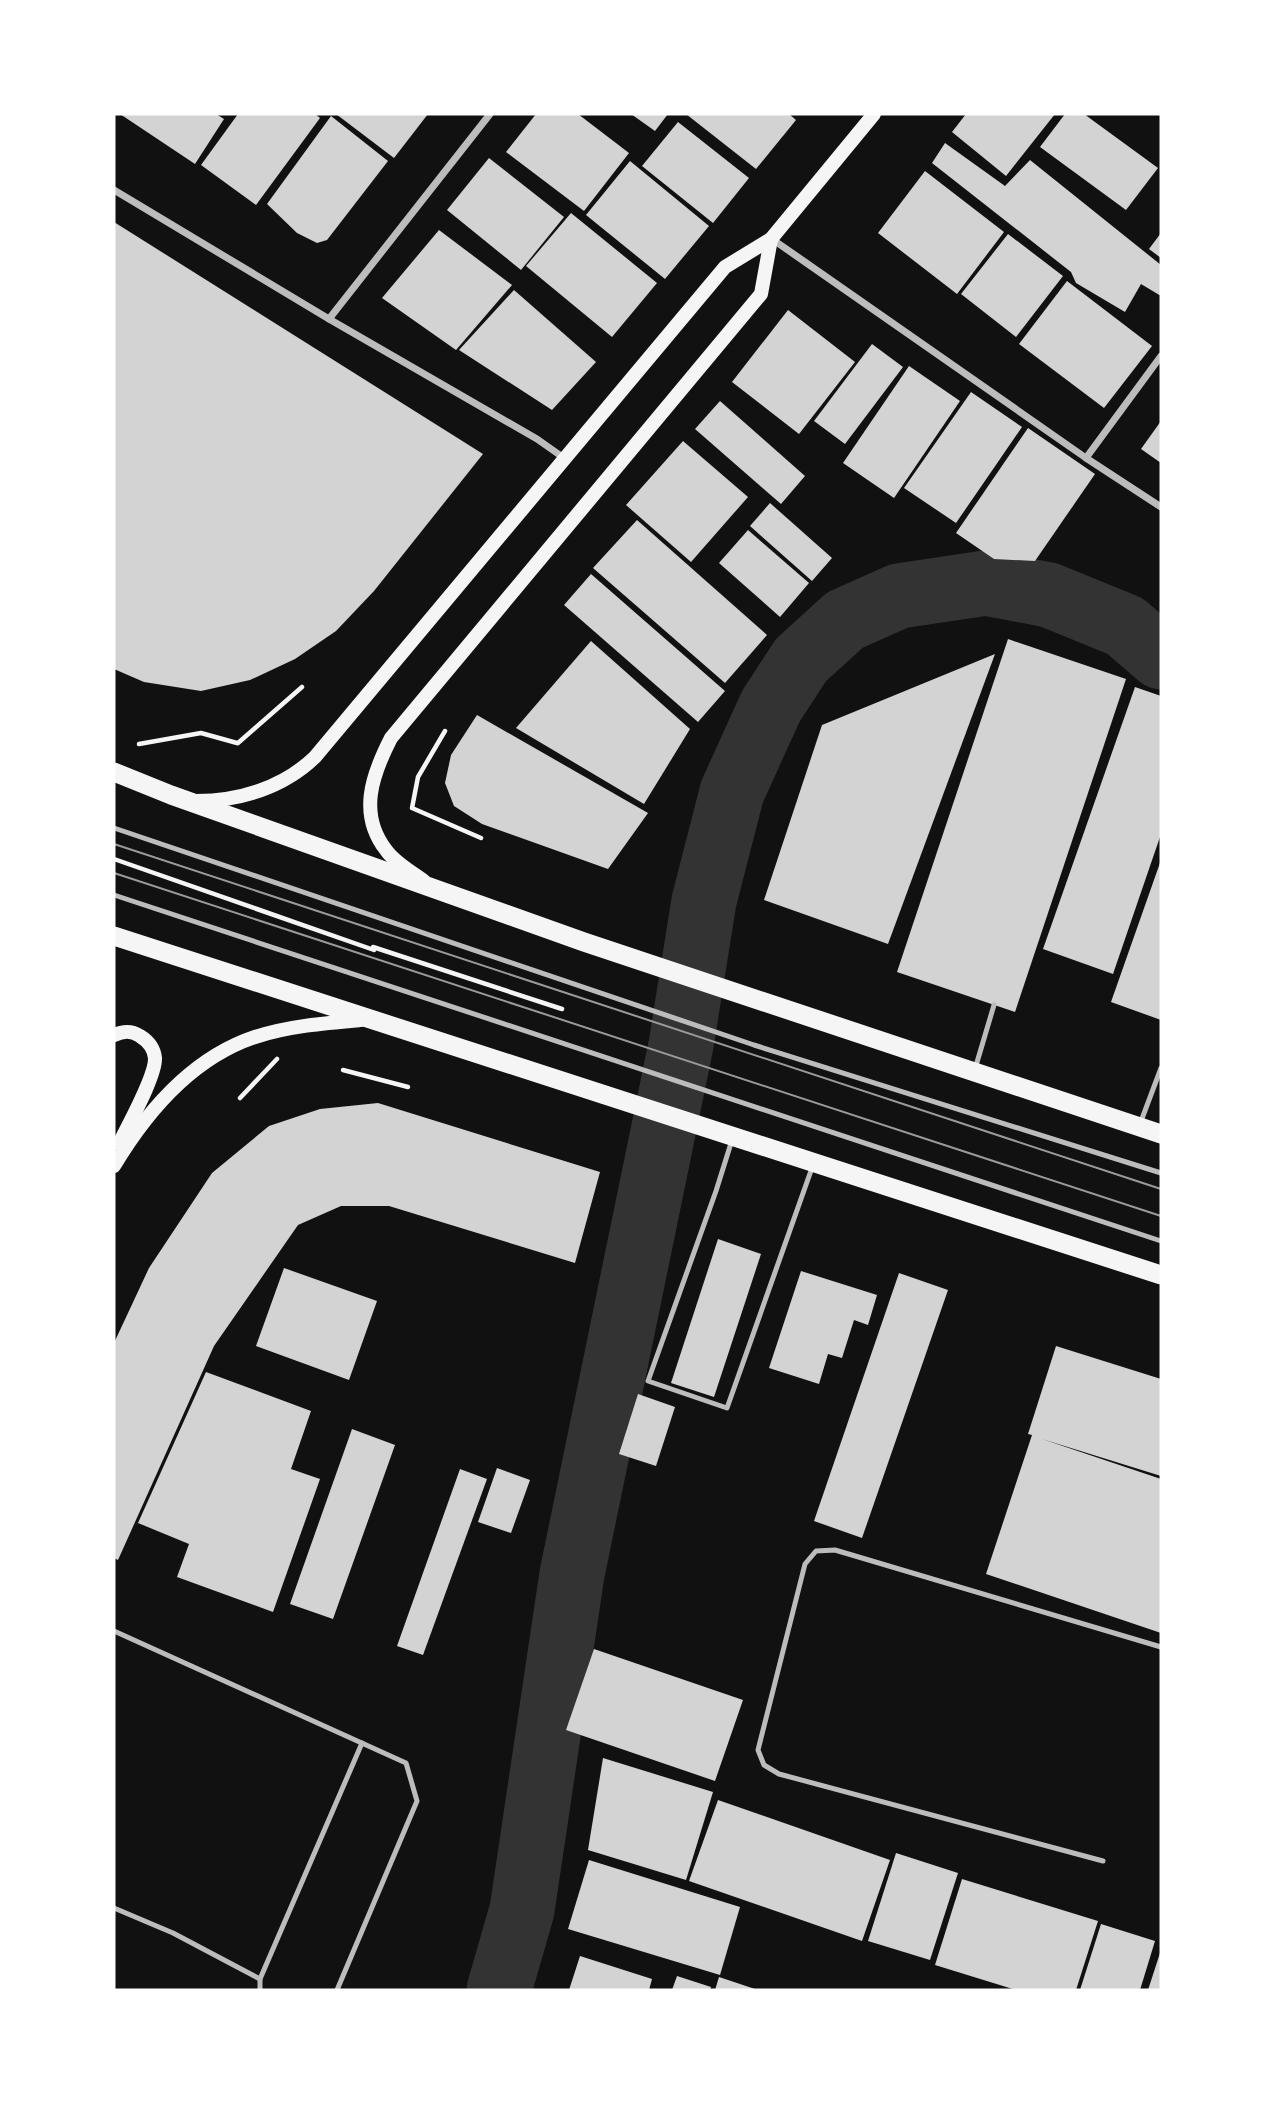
<svg xmlns="http://www.w3.org/2000/svg" width="1275" height="2104" viewBox="0 0 1275 2104" font-family="'Golos Text',sans-serif">
	<rect width="100%" height="100%" fill="#111"/>
	<g fill="none" stroke-linecap="round" stroke-linejoin="round">
		<polyline stroke="#333" stroke-width="65" points="499,1990 522,1910 572,1574 681,1045 704,901 732,792 771,706 801,660 845,620 899,596 986,583 1049,595 1125,626 1161,657"/>
	</g>
	<g fill="#d3d3d3">
		<polygon points="120,114 216,114 224,119 195,164"/>
		<polygon points="238,114 315,114 320,118 256,205 201,165"/>
		<polygon points="336,114 428,114 394,158"/>
		<polygon points="536,114 578,114 629,153 584,211 506,152"/>
		<polygon points="631,114 668,114 655,131"/>
		<polygon points="686,114 789,114 796,120 756,169"/>
		<polygon points="966,114 1055,114 1006,176 952,132"/>
		<polygon points="1065,114 1084,114 1158,168 1126,210 1040,147"/>
		<polygon points="331,116 388,161 327,240 317,243 297,233 267,204"/>
		<polygon points="678,122 749,178 713,223 642,166"/>
		<polygon points="945,143 1005,186 1030,160 1161,265 1161,296 1141,284 1125,312 1076,283 1071,272 932,163"/>
		<polygon points="489,158 564,217 521,270 447,210"/>
		<polygon points="630,161 709,226 665,279 586,215"/>
		<polygon points="925,171 1004,232 957,294 878,233"/>
		<polygon points="571,213 657,283 612,337 526,266"/>
		<polygon points="114,222 483,454 374,591 336,631 295,659 250,680 201,691 144,682 114,669"/>
		<polygon points="439,230 512,285 456,350 382,298"/>
		<polygon points="1161,233 1161,258 1149,249"/>
		<polygon points="1008,234 1063,276 1016,337 961,294"/>
		<polygon points="1067,281 1152,346 1104,408 1019,344"/>
		<polygon points="514,290 596,362 552,410 459,350"/>
		<polygon points="788,310 855,362 799,434 732,382"/>
		<polygon points="872,344 903,367 845,444 814,421"/>
		<polygon points="909,366 960,401 894,498 843,463"/>
		<polygon points="971,392 1022,427 956,523 904,488"/>
		<polygon points="720,401 805,476 781,504 695,429"/>
		<polygon points="1161,421 1161,463 1141,449"/>
		<polygon points="1028,428 1095,474 1035,561 994,559 956,533"/>
		<polygon points="683,441 748,497 691,562 626,505"/>
		<polygon points="770,503 832,558 812,581 750,526"/>
		<polygon points="637,520 767,635 725,683 593,568"/>
		<polygon points="748,530 809,583 780,617 719,563"/>
		<polygon points="591,574 725,691 698,722 564,605"/>
		<polygon points="1008,639 1126,679 1015,1012 897,972"/>
		<polygon points="591,641 690,729 644,804 516,728"/>
		<polygon points="995,654 888,944 764,900 822,725"/>
		<polygon points="1135,687 1161,696 1161,834 1113,974 1043,949"/>
		<polygon points="477,715 648,813 608,869 482,824 454,806 445,783 451,755"/>
		<polygon points="1161,860 1161,1020 1111,1002"/>
		<polygon points="378,1103 600,1172 575,1263 389,1206 341,1206 298,1225 214,1346 118,1560 114,1558 114,1343 149,1268 212,1173 269,1126 320,1109"/>
		<polygon points="718,1239 761,1254 714,1397 671,1383"/>
		<polygon points="284,1268 377,1301 349,1380 256,1346"/>
		<polygon points="801,1271 877,1295 868,1325 854,1320 842,1358 828,1354 819,1384 769,1368"/>
		<polygon points="899,1273 948,1290 862,1538 814,1521"/>
		<polygon points="1056,1346 1161,1379 1161,1476 1042,1439 1161,1479 1161,1633 986,1574 1032,1435 1028,1434"/>
		<polygon points="206,1372 311,1411 291,1469 320,1479 273,1612 177,1577 189,1544 138,1523"/>
		<polygon points="638,1394 675,1407 656,1466 619,1454"/>
		<polygon points="352,1429 395,1445 333,1619 290,1604"/>
		<polygon points="497,1468 530,1480 511,1533 478,1522"/>
		<polygon points="460,1469 487,1479 423,1655 397,1646"/>
		<polygon points="594,1649 743,1700 715,1781 566,1730"/>
		<polygon points="603,1758 713,1792 686,1880 588,1850"/>
		<polygon points="718,1800 890,1860 862,1941 689,1881"/>
		<polygon points="896,1853 958,1873 930,1960 868,1941"/>
		<polygon points="589,1860 740,1907 720,1975 568,1929"/>
		<polygon points="962,1879 1098,1921 1076,1990 1016,1990 935,1965"/>
		<polygon points="1101,1924 1155,1941 1140,1990 1080,1990"/>
		<polygon points="1161,1950 1161,1990 1148,1990"/>
		<polygon points="580,1956 652,1979 649,1990 569,1990"/>
		<polygon points="677,1976 711,1987 710,1990 672,1990"/>
		<polygon points="719,1977 758,1990 715,1990"/>
	</g>
	<g fill="none" stroke-linecap="round" stroke-linejoin="round">
		<g stroke="#f5f5f5" stroke-width="4.5">
			<polyline points="445,731 418,777 412,808 481,838"/>
			<polyline points="238,743 302,687"/>
			<polyline points="139,744 201,733 237,743"/>
			<polyline points="114,859 374,950"/>
			<polyline points="373,947 562,1009"/>
			<polyline points="343,1070 408,1087"/>
			<polyline points="240,1098 277,1059"/>
		</g>
		<g stroke="#bcbcbc" stroke-width="5">
			<polyline points="114,828 754,1045 1161,1173"/>
			<polyline points="114,895 1161,1241"/>
			<polyline points="975,1069 994,1005"/>
			<polyline points="1140,1124 1161,1068"/>
			<polyline points="732,1140 716,1191 648,1381 727,1408 813,1165"/>
			<polyline points="114,1631 406,1763 417,1801 337,1990"/>
			<polyline points="1103,1861 779,1774 764,1765 758,1750 805,1564 816,1551 835,1550 1161,1647"/>
			<polyline points="114,1908 173,1933 260,1979"/>
			<polyline points="260,1990 260,1979 362,1743"/>
		</g>
		<g stroke="#bcbcbc" stroke-width="7">
			<polyline points="114,190 329,319 537,439 564,458"/>
			<polyline points="772,239 1086,458 1161,507"/>
			<polyline points="329,319 490,114"/>
			<polyline points="1086,458 1161,356"/>
		</g>
		<g stroke="#f5f5f5" stroke-width="14">
			<path d="M 196,801 C 239,801 283,788 315,757 L 725,267 L 771,239 L 874,114"/>
			<path d="M 424,881 C 412,872 395,863 386,850 C 358,814 372,775 391,738 L 761,294 L 771,239"/>
			<path d="M 114,1035 C 123,1031 131,1030 140,1036 C 148,1041 154,1048 155,1058 C 156,1076 128,1125 119,1144"/>
			<path d="M 114,1166 C 147,1111 192,1058 255,1037 C 289,1026 326,1023 361,1020"/>
		</g>
		<g stroke="#f5f5f5" stroke-width="19">
			<polyline points="114,772 171,795 584,942 1161,1134"/>
			<polyline points="114,936 1161,1275"/>
		</g>
		<g stroke="#9a9a9a" stroke-width="2">
			<polyline points="114,844 1161,1189"/>
			<polyline points="114,873 1161,1216"/>
		</g>
	</g>
	<rect width="1275" height="2104" fill="none" stroke="#ffffff" stroke-width="231"/>
</svg>
